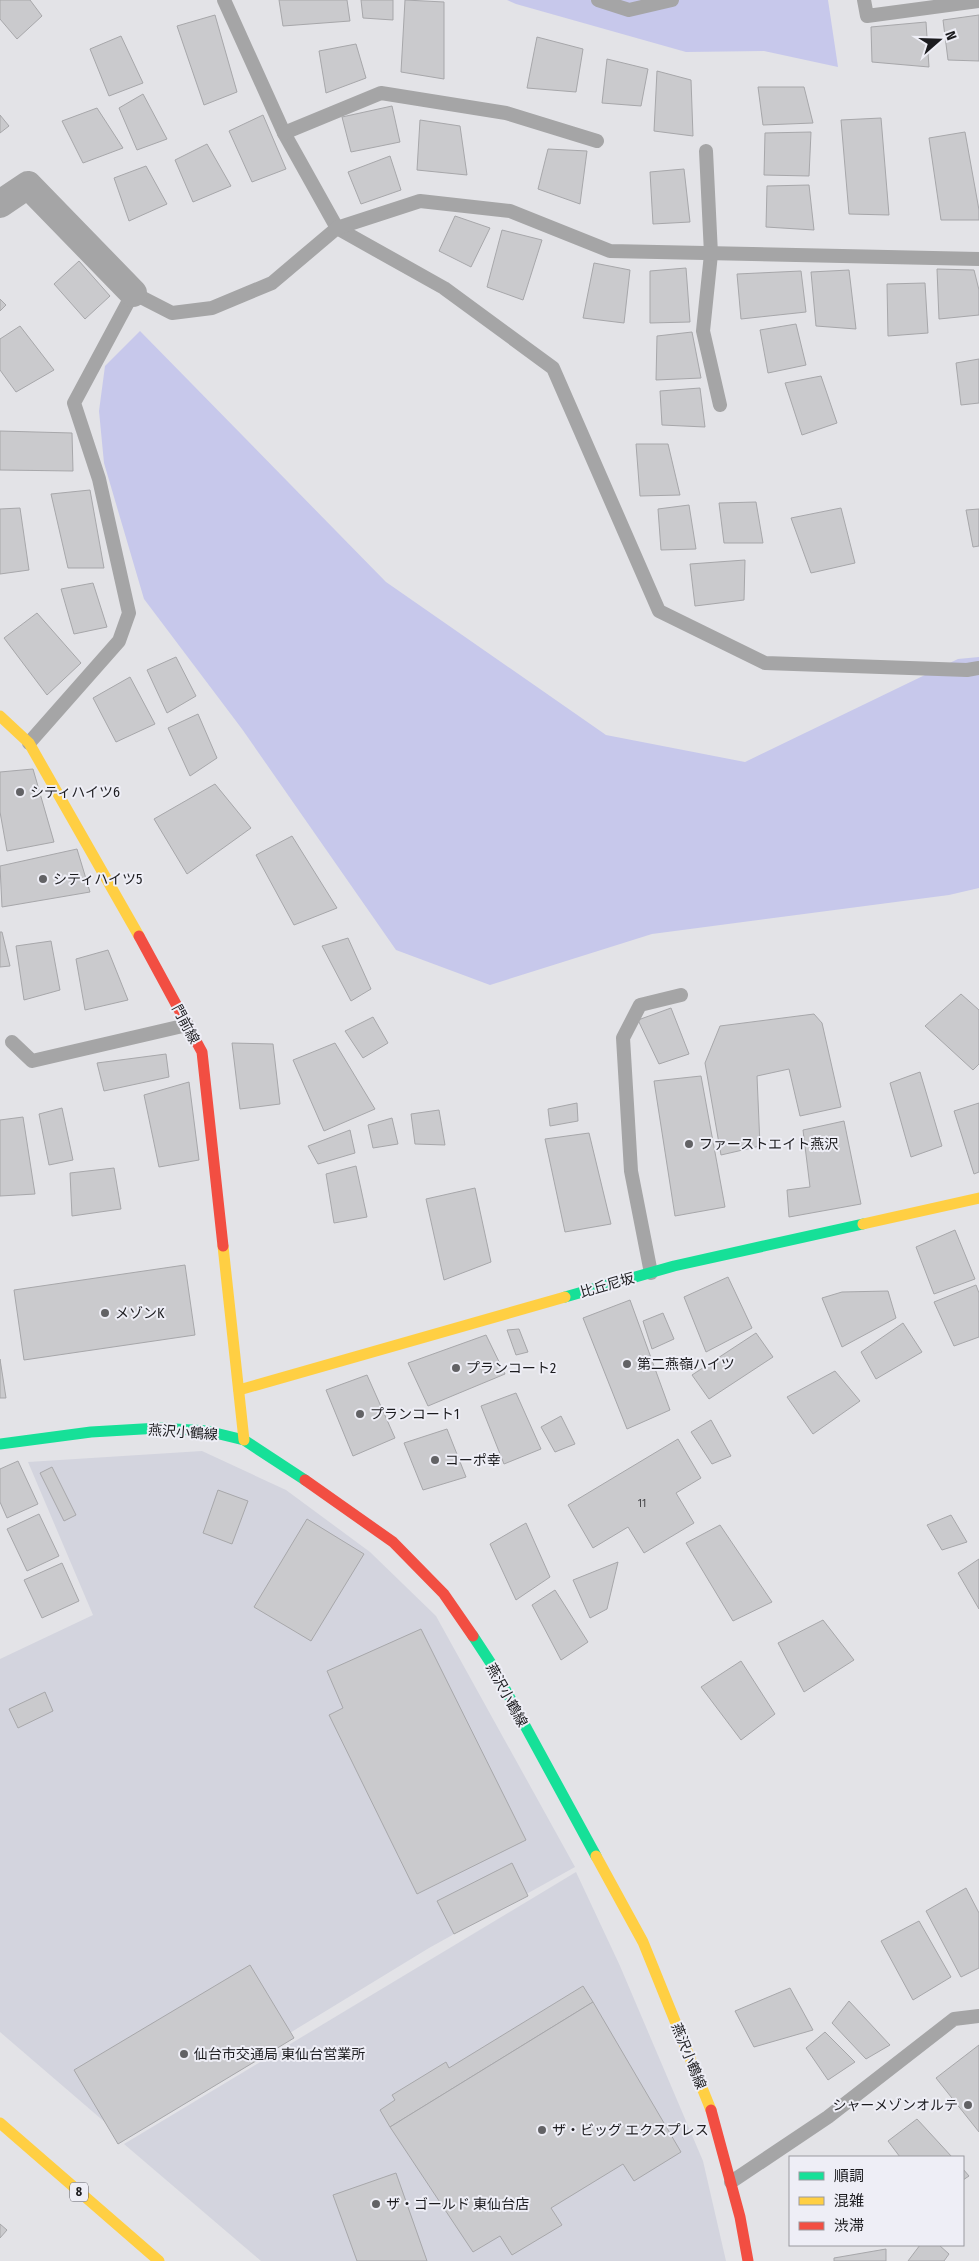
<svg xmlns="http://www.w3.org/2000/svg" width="979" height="2261" viewBox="0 0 979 2261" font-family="'Fira Sans Condensed','Noto Sans JP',sans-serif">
	<rect width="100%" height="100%" fill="#e3e3e7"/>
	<g fill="#d3d4de">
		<polygon points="202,1451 286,1490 370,1552 436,1616 575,1867 429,1948 121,2136 0,2032 0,1659 93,1615 28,1462"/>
		<polygon points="576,1872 620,1966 703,2161 726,2261 261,2261 124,2144"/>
	</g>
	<g fill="#c7c8eb">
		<polygon points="507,0 828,0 838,67 764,51 686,52 516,4"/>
		<polygon points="140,331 386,582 606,735 745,762 958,659 979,657 979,888 949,895 652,934 490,985 396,950 242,729 144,599 104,463 99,411 105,366"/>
	</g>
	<g fill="#cacacd" stroke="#a7a7aa">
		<polygon points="0,0 30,0 42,16 17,39 0,19"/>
		<polygon points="279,0 347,0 350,21 283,26"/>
		<polygon points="361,0 393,0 393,20 363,18"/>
		<polygon points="405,0 444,2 444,79 401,72"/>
		<polygon points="215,15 237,92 204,105 177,26"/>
		<polygon points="979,15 979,61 948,60 943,20"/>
		<polygon points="926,22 929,67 872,62 871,27"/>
		<polygon points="121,36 143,83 109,96 90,49"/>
		<polygon points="537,37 583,49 576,92 527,88"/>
		<polygon points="356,44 366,78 326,93 319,51"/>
		<polygon points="607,59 648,69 641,106 602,103"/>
		<polygon points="657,71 691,80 693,136 654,131"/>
		<polygon points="758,87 804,87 813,123 763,125"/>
		<polygon points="143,94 167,139 137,150 119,108"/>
		<polygon points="392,106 400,142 351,152 342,117"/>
		<polygon points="97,108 123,148 83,163 62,121"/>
		<polygon points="0,115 9,126 0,133"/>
		<polygon points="263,115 286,169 252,182 229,131"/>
		<polygon points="881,118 889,215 849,214 841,120"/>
		<polygon points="420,120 460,126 467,175 417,170"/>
		<polygon points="811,132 809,176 764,175 765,133"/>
		<polygon points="965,132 979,210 979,220 941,220 929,138"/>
		<polygon points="207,144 231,186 193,202 175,160"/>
		<polygon points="548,149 587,151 580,204 538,189"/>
		<polygon points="390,156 401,190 361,204 348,172"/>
		<polygon points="146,166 167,204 129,221 114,178"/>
		<polygon points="684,169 690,222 653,224 650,172"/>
		<polygon points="809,185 814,230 766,227 767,186"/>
		<polygon points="455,216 490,228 471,267 439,251"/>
		<polygon points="502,230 542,240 523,300 487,287"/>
		<polygon points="79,261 110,296 85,319 54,284"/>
		<polygon points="594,263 630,270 624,323 583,318"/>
		<polygon points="686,268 690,322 650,323 650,271"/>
		<polygon points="937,269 974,270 979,290 979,315 939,319"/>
		<polygon points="849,270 856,329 816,326 811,272"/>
		<polygon points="801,271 806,312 741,319 737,274"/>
		<polygon points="925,283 928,333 888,336 887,284"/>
		<polygon points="0,299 6,305 0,311"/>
		<polygon points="796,324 806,365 768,373 760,330"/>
		<polygon points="20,326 54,370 16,392 0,370 0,339"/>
		<polygon points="692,332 701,378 656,380 657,336"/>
		<polygon points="979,359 979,403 961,405 956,363"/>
		<polygon points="821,376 837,423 802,435 785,383"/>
		<polygon points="700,388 705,427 662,425 660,391"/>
		<polygon points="0,431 72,433 73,471 0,470"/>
		<polygon points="636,444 668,444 680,495 640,496"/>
		<polygon points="90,490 104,568 68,568 51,494"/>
		<polygon points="756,502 763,543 724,543 719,503"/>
		<polygon points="689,505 696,549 661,550 658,509"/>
		<polygon points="20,508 29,570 0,574 0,509"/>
		<polygon points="841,508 855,563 811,573 791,518"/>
		<polygon points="979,509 979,546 973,547 966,510"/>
		<polygon points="745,560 744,600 695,606 690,564"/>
		<polygon points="93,583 107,627 74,634 61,589"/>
		<polygon points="37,613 81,663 47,695 4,638"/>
		<polygon points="176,657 196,696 167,713 147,670"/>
		<polygon points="130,677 155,724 116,742 93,698"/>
		<polygon points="198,714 217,758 190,776 168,728"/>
		<polygon points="33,769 54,842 7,851 0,812 0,772"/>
		<polygon points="215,784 251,828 187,874 154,819"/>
		<polygon points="292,836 337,908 294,925 256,855"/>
		<polygon points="77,849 90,892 2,907 0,866"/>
		<polygon points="0,932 2,932 10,966 0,967"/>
		<polygon points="348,938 371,989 351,1001 322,946"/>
		<polygon points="51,941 60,990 24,1000 16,946"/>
		<polygon points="108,950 128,1000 85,1010 76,959"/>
		<polygon points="961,994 979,1010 979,1064 973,1070 925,1026"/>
		<polygon points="671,1008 689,1054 659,1064 638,1020"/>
		<polygon points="814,1014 822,1023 841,1107 800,1116 789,1069 757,1076 760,1146 721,1155 705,1063 720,1026"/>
		<polygon points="373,1017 388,1043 363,1058 345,1031"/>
		<polygon points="232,1043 273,1044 280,1104 240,1109"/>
		<polygon points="335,1043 375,1109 324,1131 293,1060"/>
		<polygon points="166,1054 169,1077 104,1091 97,1063"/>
		<polygon points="920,1072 942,1146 911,1157 890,1083"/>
		<polygon points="701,1076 725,1207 675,1216 654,1081"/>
		<polygon points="189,1082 199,1160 159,1167 144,1095"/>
		<polygon points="577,1103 578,1121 550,1126 548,1109"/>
		<polygon points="979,1103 979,1172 974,1174 954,1111"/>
		<polygon points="62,1108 73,1160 49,1165 39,1114"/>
		<polygon points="439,1110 445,1145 415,1144 411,1114"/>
		<polygon points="23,1117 35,1194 0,1196 0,1120"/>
		<polygon points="392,1118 398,1144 373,1148 368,1125"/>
		<polygon points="844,1121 861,1204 789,1217 787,1190 810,1187 803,1130"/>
		<polygon points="350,1130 355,1153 318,1164 308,1146"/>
		<polygon points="589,1133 611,1224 565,1232 545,1139"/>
		<polygon points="356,1166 367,1217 334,1223 326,1174"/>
		<polygon points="114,1168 121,1209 72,1216 70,1173"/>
		<polygon points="475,1188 491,1262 444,1280 426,1199"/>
		<polygon points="955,1230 975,1279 934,1294 916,1247"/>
		<polygon points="185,1265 195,1335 24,1360 14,1290"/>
		<polygon points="728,1277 752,1328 706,1352 684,1297"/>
		<polygon points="976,1285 979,1293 979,1337 954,1346 934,1302"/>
		<polygon points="888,1291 896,1318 842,1347 822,1298 842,1292"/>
		<polygon points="630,1300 670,1410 627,1429 583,1318"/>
		<polygon points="663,1313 674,1339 652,1349 643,1321"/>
		<polygon points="903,1323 922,1352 876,1379 861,1352"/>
		<polygon points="519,1329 528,1352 516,1355 507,1330"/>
		<polygon points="756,1333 773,1357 709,1399 692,1375"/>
		<polygon points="486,1335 505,1374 428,1406 408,1363"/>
		<polygon points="0,1359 6,1398 0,1398"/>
		<polygon points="835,1371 860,1401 813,1434 787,1397"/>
		<polygon points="367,1375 395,1438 353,1456 326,1390"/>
		<polygon points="516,1393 541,1449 504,1464 481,1406"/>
		<polygon points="561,1416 575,1444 555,1452 541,1427"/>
		<polygon points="711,1420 731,1456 712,1464 691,1432"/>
		<polygon points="447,1429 466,1477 423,1490 404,1443"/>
		<polygon points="678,1439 701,1478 676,1493 694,1523 644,1553 628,1527 593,1548 568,1505"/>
		<polygon points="18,1461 38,1504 7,1518 0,1502 0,1469"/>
		<polygon points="52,1467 76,1515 64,1521 40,1473"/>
		<polygon points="218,1490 248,1501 232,1544 203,1533"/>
		<polygon points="39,1514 59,1556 27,1571 7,1529"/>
		<polygon points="951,1515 967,1542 942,1550 927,1525"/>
		<polygon points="307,1519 364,1554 311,1641 254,1607"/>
		<polygon points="526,1523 550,1577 516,1600 490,1544"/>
		<polygon points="720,1525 772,1602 733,1621 686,1543"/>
		<polygon points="979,1559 979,1609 958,1573"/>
		<polygon points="618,1562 607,1609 590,1618 573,1580"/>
		<polygon points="62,1563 79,1601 42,1618 24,1580"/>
		<polygon points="555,1590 588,1642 561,1660 532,1605"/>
		<polygon points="823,1620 854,1660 804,1692 778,1643"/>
		<polygon points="421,1629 526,1840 417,1894 329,1715 343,1708 327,1671"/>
		<polygon points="741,1661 775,1714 741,1740 701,1687"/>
		<polygon points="45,1692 53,1711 18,1728 9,1709"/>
		<polygon points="512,1863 528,1896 454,1934 437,1901"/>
		<polygon points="966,1888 979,1913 979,1968 961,1977 926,1911"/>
		<polygon points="919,1921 951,1977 913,2000 881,1941"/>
		<polygon points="250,1965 294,2038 118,2144 74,2070"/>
		<polygon points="583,1986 593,2002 390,2127 380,2110 395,2100 392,2095 446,2062 449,2068"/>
		<polygon points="790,1988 813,2030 754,2047 735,2011"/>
		<polygon points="849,2001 890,2045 866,2059 832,2023"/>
		<polygon points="593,2002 681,2152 634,2181 623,2164 551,2208 562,2225 512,2255 500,2236 473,2252 390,2127"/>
		<polygon points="825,2032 855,2062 828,2080 806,2048"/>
		<polygon points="979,2045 979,2132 936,2078"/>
		<polygon points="917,2119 952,2157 900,2157 888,2141"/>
		<polygon points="963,2169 969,2176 963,2180"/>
		<polygon points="396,2173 427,2261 357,2261 333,2195"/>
		<polygon points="0,2224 7,2230 0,2238"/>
		<polygon points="920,2245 939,2245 949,2254 944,2261 908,2261"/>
		<polygon points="886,2249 886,2261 834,2261 834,2258"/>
	</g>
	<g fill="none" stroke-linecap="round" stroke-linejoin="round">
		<g stroke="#a5a5a6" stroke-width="14">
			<polyline points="224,0 284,133 337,228 444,288 553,368 659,611 765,663 967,670 979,668"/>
			<polyline points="598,0 629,10 672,0"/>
			<polyline points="864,0 867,16 979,1"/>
			<polyline points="284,133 381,93 506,113 597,141"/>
			<polyline points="706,151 711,254 703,331 720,405"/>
			<polyline points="29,743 119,641 129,613 99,479 74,403 133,293 172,313 212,308 272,283 337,228 420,201 510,211 610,251 979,259"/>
			<polyline points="12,1042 32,1061 187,1025"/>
			<polyline points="651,1273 631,1171 623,1038 640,1005 681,995"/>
			<polyline points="731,2182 828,2117 954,2019 979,2016"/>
		</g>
		<polyline stroke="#a5a5a6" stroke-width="28" points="0,204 28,185 133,293"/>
		<g stroke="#16e098" stroke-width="11">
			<polyline points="565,1297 674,1266 863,1224"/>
			<polyline points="0,1444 91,1432 159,1428 207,1431 244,1440 305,1480"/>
			<polyline points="473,1636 492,1665 596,1856"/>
		</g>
		<g stroke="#ffcf43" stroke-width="11">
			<polyline points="0,716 29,743 139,936"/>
			<polyline points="863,1224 979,1198"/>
			<polyline points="223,1246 244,1440"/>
			<polyline points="239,1390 565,1297"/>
			<polyline points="596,1856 643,1942 711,2110"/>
			<polyline points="0,2123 159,2261"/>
		</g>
		<g stroke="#f24e42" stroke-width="11">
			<polyline points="139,936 202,1052 223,1246"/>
			<polyline points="305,1480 393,1542 444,1594 473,1636"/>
			<polyline points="711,2110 740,2217 748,2261"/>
		</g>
	</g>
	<g fill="#626265" stroke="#eeeef6" stroke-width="2">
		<circle cx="20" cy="792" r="5"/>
		<circle cx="43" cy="879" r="5"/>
		<circle cx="689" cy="1144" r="5"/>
		<circle cx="105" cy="1313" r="5"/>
		<circle cx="627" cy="1364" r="5"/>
		<circle cx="456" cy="1368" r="5"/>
		<circle cx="360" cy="1414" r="5"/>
		<circle cx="435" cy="1460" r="5"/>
		<circle cx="184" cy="2054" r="5"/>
		<circle cx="968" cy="2105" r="5"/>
		<circle cx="542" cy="2130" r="5"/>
		<circle cx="376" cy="2204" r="5"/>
	</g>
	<g text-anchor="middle" stroke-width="4" stroke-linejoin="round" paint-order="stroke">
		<g font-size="11" fill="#48484a">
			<text x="642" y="1507">11</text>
		</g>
		<rect fill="#eeeef6" stroke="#5b5b60" stroke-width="1" x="70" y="2182.5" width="18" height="19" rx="4"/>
		<g font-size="12" font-weight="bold" fill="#1c1c1f">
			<text x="79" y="2196">8</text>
		</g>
		<g font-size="14" fill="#1c1c1f" stroke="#eeeef6" text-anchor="start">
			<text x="30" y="797">シティハイツ6</text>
			<text x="53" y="884">シティハイツ5</text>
			<text x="699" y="1149">ファーストエイト燕沢</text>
			<text x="115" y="1318">メゾンK</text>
			<text x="637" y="1369">第二燕嶺ハイツ</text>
			<text x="466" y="1373">プランコート2</text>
			<text x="370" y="1419">プランコート1</text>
			<text x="445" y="1465">コーポ幸</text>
			<text x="194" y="2059">仙台市交通局 東仙台営業所</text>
			<text x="958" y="2110" text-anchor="end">シャーメゾンオルテ</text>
			<text x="552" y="2135">ザ・ビッグ エクスプレス</text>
			<text x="386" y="2209">ザ・ゴールド 東仙台店</text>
		</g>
		<g font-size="14" fill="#1c1c1f" stroke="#eeeef6">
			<text transform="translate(186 1024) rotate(62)" y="5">門前線</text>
			<text transform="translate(607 1285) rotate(-16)" y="5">比丘尼坂</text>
			<text transform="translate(183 1432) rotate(4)" y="5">燕沢小鶴線</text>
			<text transform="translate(507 1695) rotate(61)" y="5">燕沢小鶴線</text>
			<text transform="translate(689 2056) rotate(68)" y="5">燕沢小鶴線</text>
		</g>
	</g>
	<rect x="789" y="2156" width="175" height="90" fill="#eeeef6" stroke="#9a9aa0"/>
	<rect x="799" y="2172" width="25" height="8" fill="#16e098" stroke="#9a9aa0"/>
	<text x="834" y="2181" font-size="15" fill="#1c1c1f">順調</text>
	<rect x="799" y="2197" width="25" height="8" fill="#ffcf43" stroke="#9a9aa0"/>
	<text x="834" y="2206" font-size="15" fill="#1c1c1f">混雑</text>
	<rect x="799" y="2222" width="25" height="8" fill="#f24e42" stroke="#9a9aa0"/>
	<text x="834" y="2231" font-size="15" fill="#1c1c1f">渋滞</text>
	<g transform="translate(939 40) rotate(70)" stroke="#eeeef6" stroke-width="4" paint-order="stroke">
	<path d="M0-4L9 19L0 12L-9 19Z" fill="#1c1c1f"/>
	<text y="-8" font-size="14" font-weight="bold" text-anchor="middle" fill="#1c1c1f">N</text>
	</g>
</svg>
